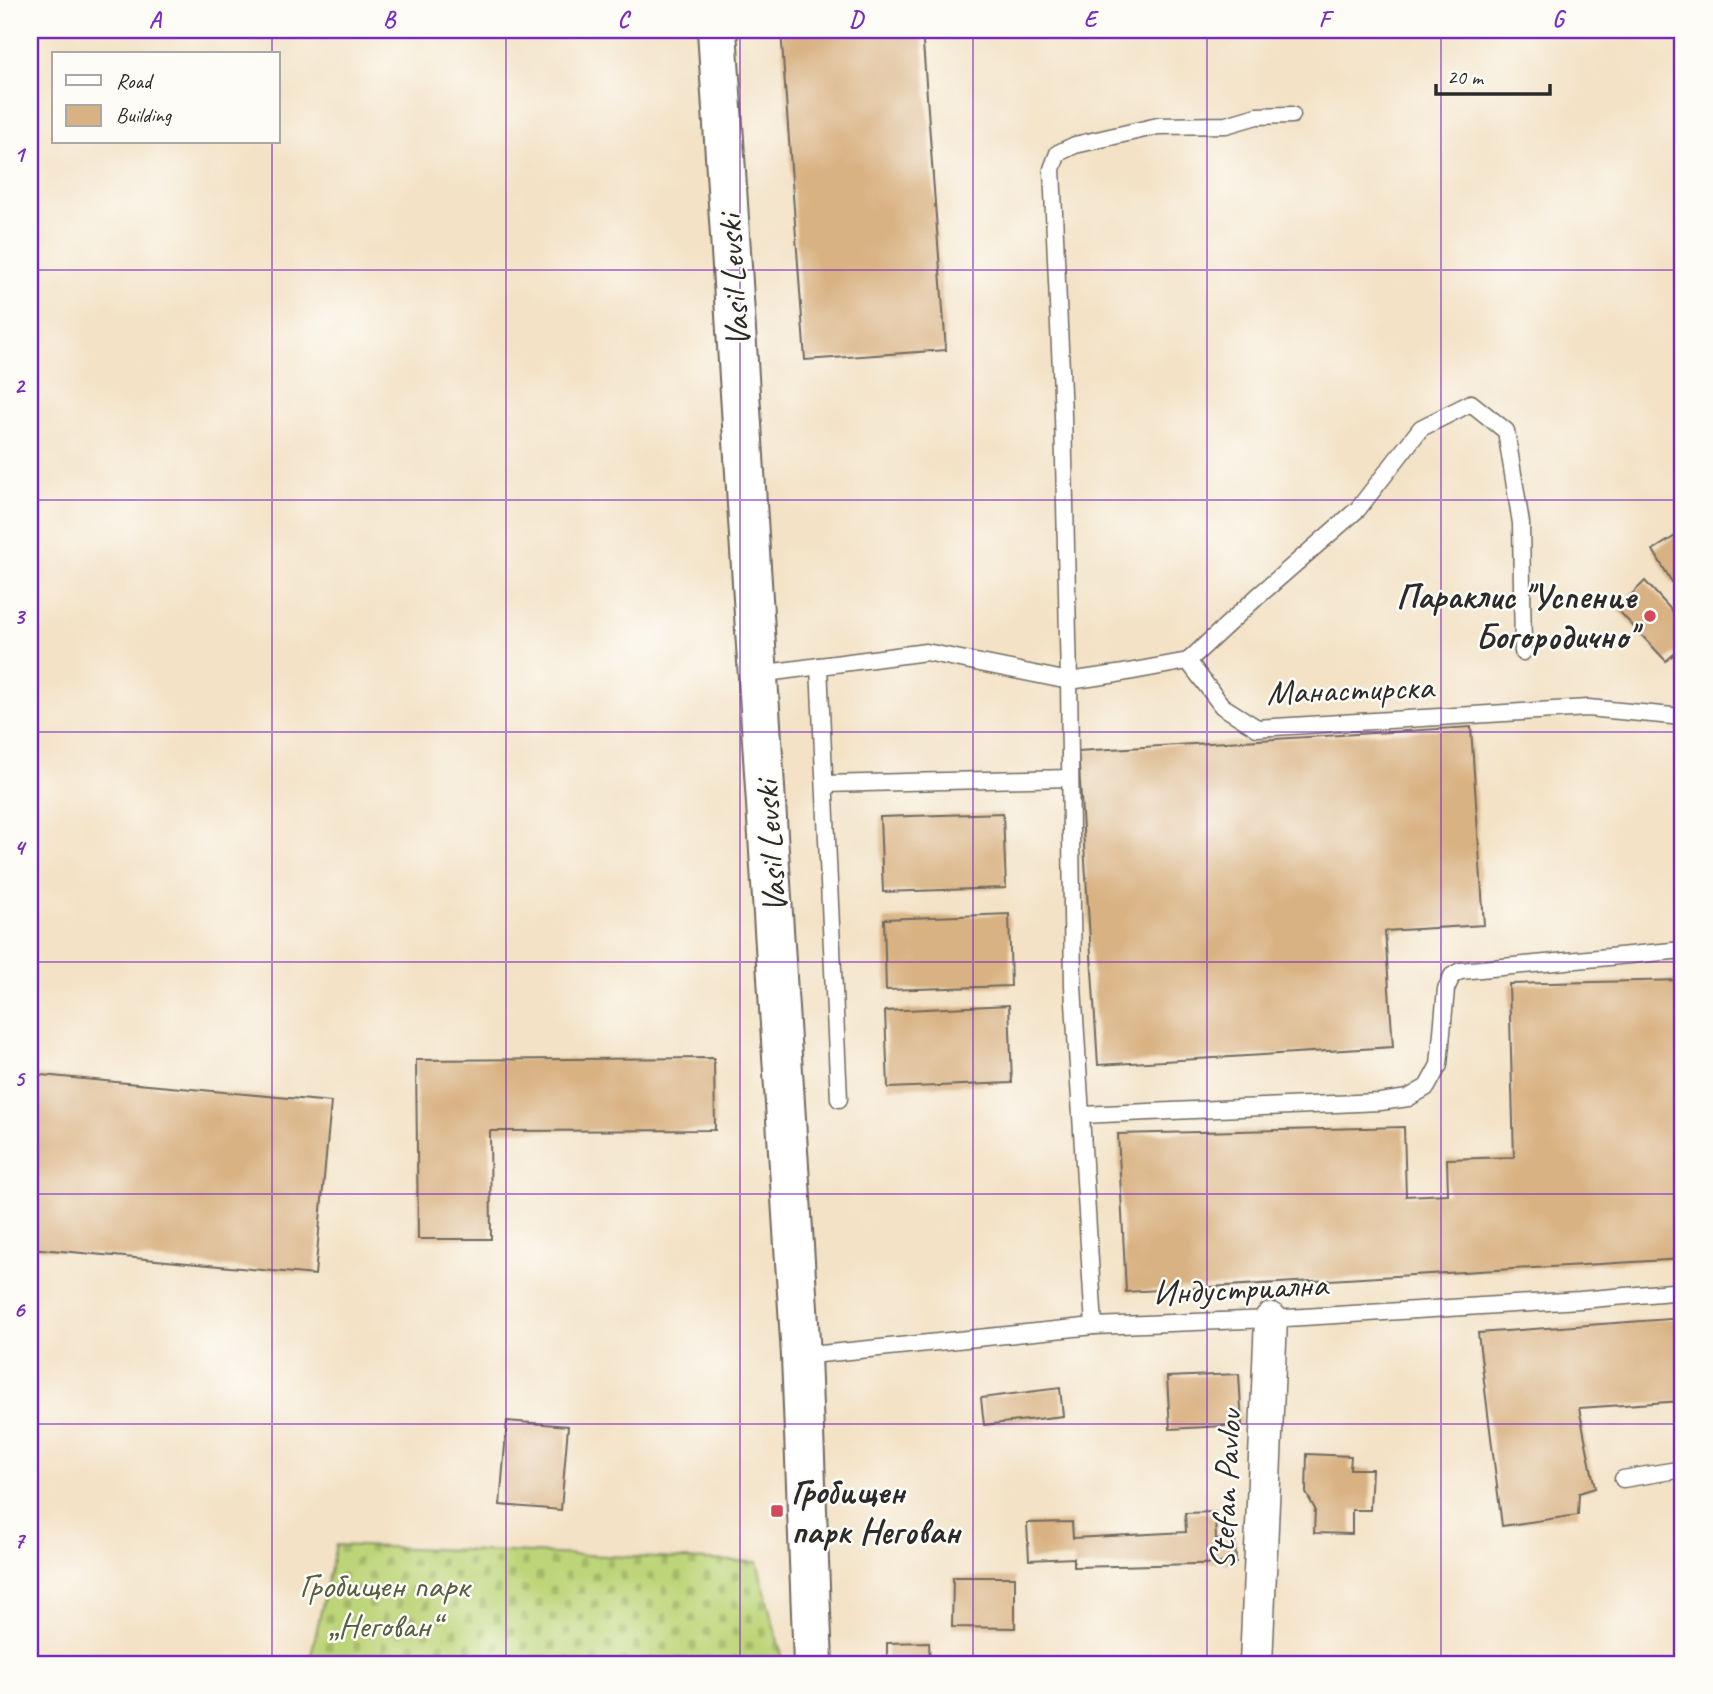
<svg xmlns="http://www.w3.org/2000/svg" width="1713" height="1694" viewBox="0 0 1713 1694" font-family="Caveat,sans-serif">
	<defs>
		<pattern id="cemetery-stones" width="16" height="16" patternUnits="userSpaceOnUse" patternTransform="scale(1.75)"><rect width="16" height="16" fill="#bdd579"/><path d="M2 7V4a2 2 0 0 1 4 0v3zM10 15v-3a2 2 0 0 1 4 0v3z" fill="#a3b769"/></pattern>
	</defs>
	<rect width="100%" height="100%" fill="#fdfcf7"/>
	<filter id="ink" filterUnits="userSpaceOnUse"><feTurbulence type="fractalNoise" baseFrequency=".0143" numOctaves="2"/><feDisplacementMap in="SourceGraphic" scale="14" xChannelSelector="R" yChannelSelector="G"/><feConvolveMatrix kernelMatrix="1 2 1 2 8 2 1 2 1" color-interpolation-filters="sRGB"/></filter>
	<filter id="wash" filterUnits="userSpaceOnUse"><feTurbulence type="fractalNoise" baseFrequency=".00686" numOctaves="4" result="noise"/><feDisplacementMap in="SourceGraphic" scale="28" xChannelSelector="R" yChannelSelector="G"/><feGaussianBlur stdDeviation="1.57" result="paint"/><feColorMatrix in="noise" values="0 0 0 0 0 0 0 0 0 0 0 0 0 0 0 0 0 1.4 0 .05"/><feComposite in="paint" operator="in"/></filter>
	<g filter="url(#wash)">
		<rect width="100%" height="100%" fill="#f3e2c6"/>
		<polygon fill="url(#cemetery-stones)" stroke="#748052" stroke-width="2" points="336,1545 757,1562 784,1664 309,1664"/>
		<g id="blocks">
			<g fill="#d9b283">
				<polygon points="781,30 922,30 946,350 805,360"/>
				<polygon points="1677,535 1683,546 1683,578 1673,584 1653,550"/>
				<polygon points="1645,581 1683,623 1683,646 1666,661 1617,609"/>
				<polygon points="1471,727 1484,925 1385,931 1393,1047 1098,1065 1078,751"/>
				<polygon points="1003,813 1006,888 883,892 880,817"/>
				<polygon points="1009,914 1011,986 886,990 884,919"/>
				<polygon points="1683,980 1683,1259 1126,1292 1118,1134 1404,1127 1406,1196 1448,1194 1447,1159 1514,1157 1509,984"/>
				<polygon points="1009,1005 1012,1083 888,1088 885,1011"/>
				<polygon points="714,1058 715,1130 490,1131 491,1239 418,1239 416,1060"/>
				<polygon points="30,1074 331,1102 315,1275 30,1248"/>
				<polygon points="1683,1318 1683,1401 1579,1408 1595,1488 1579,1493 1578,1515 1502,1526 1478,1333"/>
				<polygon points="1239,1374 1242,1425 1170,1429 1167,1377"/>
				<polygon points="1060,1388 1063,1416 984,1425 981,1398"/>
				<polygon points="507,1421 568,1426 561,1510 500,1505"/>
				<polygon points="1307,1454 1351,1456 1350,1469 1372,1469 1370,1510 1352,1510 1352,1534 1314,1533 1315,1509 1306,1493"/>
				<polygon points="1215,1512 1216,1540 1235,1539 1236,1563 1074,1567 1074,1558 1029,1560 1027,1523 1072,1522 1073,1538 1186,1532 1185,1513"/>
				<polygon points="953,1577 1015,1577 1015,1628 952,1627"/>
				<polygon points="929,1642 930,1664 887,1664 887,1643"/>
			</g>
		</g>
	</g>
	<g filter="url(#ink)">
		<use href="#blocks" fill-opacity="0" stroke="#716b61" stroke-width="2"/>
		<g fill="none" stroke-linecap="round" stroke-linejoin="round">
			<defs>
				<g id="service">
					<polyline points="1188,661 1257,597 1358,509 1421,428 1471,403 1506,431 1521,523 1523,652"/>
					<polyline points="819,666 839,1099"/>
					<polyline points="759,674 926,652 1069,681 1117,674 1188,661 1222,706 1257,728 1588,708 1683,717"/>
					<polyline points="825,784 1070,778"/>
					<polyline points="1081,1115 1380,1102 1408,1098 1427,1087 1439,1065 1446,989 1452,976 1460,971 1683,950"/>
					<polyline points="1094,1326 1073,986 1069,681 1063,415 1052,169 1058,153 1075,145 1158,126 1226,125 1257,116 1292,115"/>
					<polyline points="801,1356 1094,1326 1271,1319 1580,1300 1683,1291"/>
					<polyline points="1623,1479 1683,1469"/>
				</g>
				<polyline id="minor" points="1256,1664 1271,1319"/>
				<polyline id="tertiary" points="717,30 801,1356 813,1664"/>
			</defs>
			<use href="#service" stroke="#716b61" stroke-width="19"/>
			<use href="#minor" stroke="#716b61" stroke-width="35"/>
			<use href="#tertiary" stroke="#716b61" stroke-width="42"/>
			<use href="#service" stroke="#fff" stroke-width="16"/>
			<use href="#minor" stroke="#fff" stroke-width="32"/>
			<use href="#tertiary" stroke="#fff" stroke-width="38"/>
		</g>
	</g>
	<path fill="none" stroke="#7b2cbf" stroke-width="2" stroke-opacity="0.55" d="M 272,30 L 272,54M 506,30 L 506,1664M 740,30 L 740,1664M 973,30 L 973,1664M 1207,30 L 1207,1664M 1441,30 L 1441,1664M 272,142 L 272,1664M 30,270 L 1683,270M 30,500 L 1683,500M 30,732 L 1683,732M 30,962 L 1683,962M 30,1194 L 1683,1194M 30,1424 L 1683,1424"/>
	<g fill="#d1495b" stroke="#fdfcf7" stroke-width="2.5">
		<circle cx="1650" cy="616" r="7"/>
		<rect x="770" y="1504" width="14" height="14" rx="3.5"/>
	</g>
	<g text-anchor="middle" stroke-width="5" stroke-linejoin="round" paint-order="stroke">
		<g font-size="35" fill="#2b2b2b" stroke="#fdfcf7">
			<text transform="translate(733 281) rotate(-94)" y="12">Vasil Levski</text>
			<text transform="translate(1350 689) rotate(-2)" y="12">Манастирска</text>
			<text transform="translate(770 847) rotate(-94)" y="12">Vasil Levski</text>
			<text transform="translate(1240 1288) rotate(-3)" y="12">Индустриална</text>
			<text transform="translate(1225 1490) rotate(-87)" y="12">Stefan Pavlov</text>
		</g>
		<g font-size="35" font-weight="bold" fill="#2b2b2b" stroke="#fdfcf7" text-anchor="end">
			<text x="1636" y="608">Параклис "Успение<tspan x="1636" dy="40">Богородично"</tspan></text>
			<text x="791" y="1503" text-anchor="start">Гробищен<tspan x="791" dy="40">парк Негован</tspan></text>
		</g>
		<g font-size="35" fill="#575e42" stroke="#fdfcf7">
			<text x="384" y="1597">Гробищен парк<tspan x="384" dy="40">„Негован“</tspan></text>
		</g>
	</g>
	<rect width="1713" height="1694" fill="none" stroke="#fdfcf7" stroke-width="77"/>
	<rect x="52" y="52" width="228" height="91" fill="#fdfcf7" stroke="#a9a8a5" stroke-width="2"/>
	<rect x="66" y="75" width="35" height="10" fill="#ffffff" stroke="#a9a8a5" stroke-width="2"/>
	<text x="116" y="88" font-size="21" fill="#2b2b2b">Road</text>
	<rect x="66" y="105" width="35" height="21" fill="#d9b283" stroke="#a9a8a5" stroke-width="2"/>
	<text x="116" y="122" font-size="21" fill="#2b2b2b">Building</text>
	<path d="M1436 84v10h114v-10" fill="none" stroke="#2b2b2b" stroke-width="3.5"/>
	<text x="1447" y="84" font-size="21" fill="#2b2b2b" stroke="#fdfcf7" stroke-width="5" paint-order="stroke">20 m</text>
	<rect x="38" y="38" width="1636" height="1618" fill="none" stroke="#7b2cbf" stroke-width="2.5"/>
	<g font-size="23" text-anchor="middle" font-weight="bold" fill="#7b2cbf">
		<text x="155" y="27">A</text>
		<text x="389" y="27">B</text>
		<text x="623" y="27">C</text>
		<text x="856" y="27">D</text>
		<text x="1090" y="27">E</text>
		<text x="1324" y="27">F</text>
		<text x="1558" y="27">G</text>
		<text x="19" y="162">1</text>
		<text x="19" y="393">2</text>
		<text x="19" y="624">3</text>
		<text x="19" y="855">4</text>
		<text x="19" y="1086">5</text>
		<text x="19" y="1317">6</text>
		<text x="19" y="1548">7</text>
	</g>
</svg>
